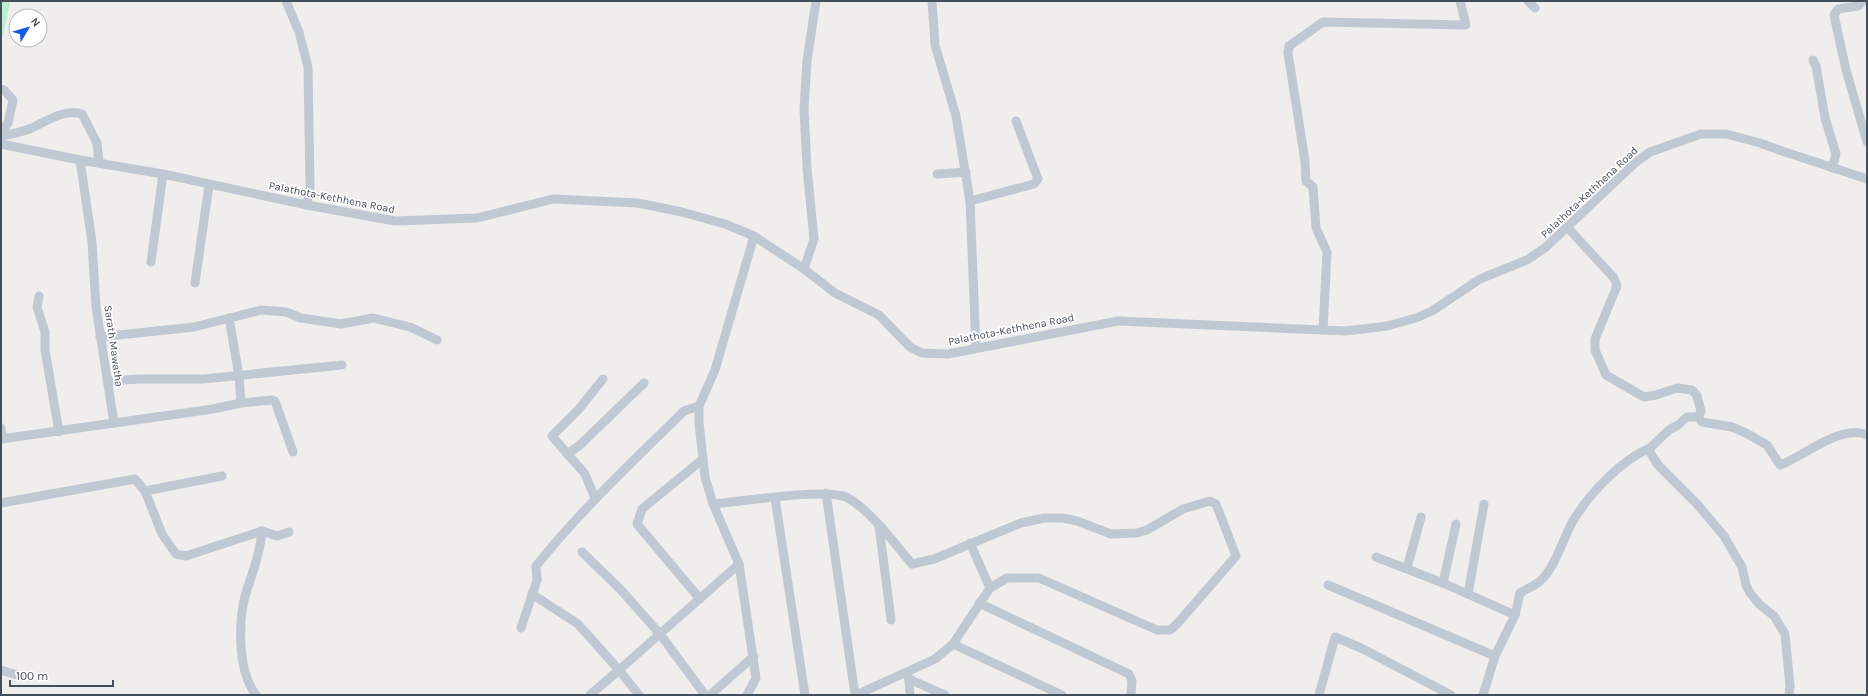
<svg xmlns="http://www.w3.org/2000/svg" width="1868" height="696" viewBox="0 0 1868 696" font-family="Karla,sans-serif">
	<rect width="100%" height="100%" fill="#f0eded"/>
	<polygon fill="#baefd4" points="1,1 10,1 3,36 1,34"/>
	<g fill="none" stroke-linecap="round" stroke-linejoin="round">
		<g stroke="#c0c8d3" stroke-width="9">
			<polyline points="286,1 299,32 308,67 310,188 307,205"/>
			<polyline points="932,1 935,45 956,116 970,201 976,348"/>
			<polyline points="1528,1 1535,8"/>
			<polyline points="1863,1 1858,6 1838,9 1834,15 1846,70 1867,142"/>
			<polyline points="1813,60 1816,66 1825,118 1836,154 1832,168"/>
			<polyline points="1,89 4,90 13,100 8,123 1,134"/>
			<path d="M 1,136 C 12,134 22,132 32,128 C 49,120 63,109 82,114 L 97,143 L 99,163"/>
			<polyline points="1,144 80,160 163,174 307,205 395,221 477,218 553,199 638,203 682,212 725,224 754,236 804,269 835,293 879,315 910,347 922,353 948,354 1118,321 1346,331 1387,326 1416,318 1432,311 1480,279 1527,260 1546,247 1636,162 1650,152 1701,134 1726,134 1760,143 1785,152 1867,179"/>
			<polyline points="937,174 966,172"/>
			<polyline points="970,201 1034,184 1038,179 1016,121"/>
			<polyline points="1567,227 1614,278 1617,286 1595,339 1595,350 1606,375 1644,397 1656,395 1677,388 1692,390 1697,396 1701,411 1698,417 1687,417 1678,425 1669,430 1650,448 1651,454 1658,465 1697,504 1724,536 1742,567 1746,585 1750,593 1759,604 1774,616 1785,634 1790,686 1789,695"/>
			<polyline points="151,262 163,174"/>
			<polyline points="804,269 814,239 807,168 804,109 807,61 816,1"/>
			<polyline points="195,283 209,185"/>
			<polyline points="39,296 37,307 45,332 45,350 59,432"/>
			<polyline points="229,318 239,376 241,403"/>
			<polyline points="1323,330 1327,252 1316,228 1313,187 1306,181 1305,161 1288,53 1289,46 1323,22 1466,25 1460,1"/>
			<polyline points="100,337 194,327 261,310 286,312 301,318 341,324 373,318 410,327 437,340"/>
			<polyline points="107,381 140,379 203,379 342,365"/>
			<path d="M 1698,417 L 1702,422 L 1732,427 L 1746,433 L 1767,445 L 1780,465 C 1803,457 1842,423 1867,435"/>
			<polyline points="114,423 213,409 241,403 272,400 275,401 293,452"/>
			<polyline points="1,428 3,439"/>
			<polyline points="1,439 114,423 96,307 92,242 80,160"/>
			<polyline points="567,454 580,445 644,383"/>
			<polyline points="145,491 162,534 176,554 186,556 262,531 277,536 289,532"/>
			<polyline points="826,493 855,695"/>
			<polyline points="595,498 585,474 552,436 579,409 603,379"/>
			<polyline points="775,498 805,695"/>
			<polyline points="1,503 135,479 145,491 222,476"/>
			<path d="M 713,504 C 739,502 829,487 848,498 C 872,512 894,543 912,564 L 934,559 L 1021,523 L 1044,518 L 1063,518 L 1077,521 L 1111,534 L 1137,533 L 1147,530 L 1183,509 L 1210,501 L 1216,504 L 1236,556 L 1177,624 L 1170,630 L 1157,630 L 1039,578 L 1007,578 L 990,588 L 953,644 L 935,659 L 856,695"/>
			<polyline points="879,526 891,620"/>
			<polyline points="970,543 990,588"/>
			<polyline points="582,552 621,590 660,634 705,695"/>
			<polyline points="1376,557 1443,583 1515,615"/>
			<polyline points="1407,568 1421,517"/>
			<polyline points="1443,583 1456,524"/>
			<polyline points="1328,585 1495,656"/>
			<polyline points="532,594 578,624 619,670 590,695"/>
			<polyline points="1468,594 1484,504"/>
			<polyline points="700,599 637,524 642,509 703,459"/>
			<polyline points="979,603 1129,674 1132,681 1131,695"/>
			<path d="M 521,628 L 537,580 L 536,566 C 581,510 633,461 684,411 L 699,406"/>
			<polyline points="953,644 1062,695"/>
			<polyline points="1,670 20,676"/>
			<polyline points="907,675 909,679 910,695"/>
			<polyline points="909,679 945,695"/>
			<path d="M 256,695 C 238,672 238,625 245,596 C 252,574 260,554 262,531"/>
			<polyline points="639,695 619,670 739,564"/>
			<polyline points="710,695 754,656"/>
			<polyline points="747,695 756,678 739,564 713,504 705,477 699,423 699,406 715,370 754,236"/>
			<polyline points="1319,695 1335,637 1361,648 1451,695"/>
			<path d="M 1483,695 L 1495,656 L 1515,615 L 1520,593 C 1526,589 1534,586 1539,582 C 1555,569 1563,538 1573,521 C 1589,494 1621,460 1650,448"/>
		</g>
	</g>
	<g text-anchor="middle" stroke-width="3.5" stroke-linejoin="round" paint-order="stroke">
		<g font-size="11" fill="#454e5b" stroke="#fff">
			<text transform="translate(1589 192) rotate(-43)" y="4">Palathota-Kethhena Road</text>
			<text transform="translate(332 197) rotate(11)" y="4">Palathota-Kethhena Road</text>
			<text transform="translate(1011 329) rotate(-11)" y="4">Palathota-Kethhena Road</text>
			<text transform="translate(114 346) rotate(82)" y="4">Sarath Mawatha</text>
		</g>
	</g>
	<rect width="1868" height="696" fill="none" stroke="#454e5b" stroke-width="4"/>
	<g transform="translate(28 28) rotate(52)"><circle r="19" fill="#ffffff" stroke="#b5b8bd"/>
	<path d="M0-3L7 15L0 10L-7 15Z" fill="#1659e1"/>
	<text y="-6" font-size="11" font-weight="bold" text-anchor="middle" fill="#454e5b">N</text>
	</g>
	<path d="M10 680v6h103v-6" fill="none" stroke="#454e5b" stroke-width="2"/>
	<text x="16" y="680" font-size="12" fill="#454e5b" stroke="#ffffff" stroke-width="3" paint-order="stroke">100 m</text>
</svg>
